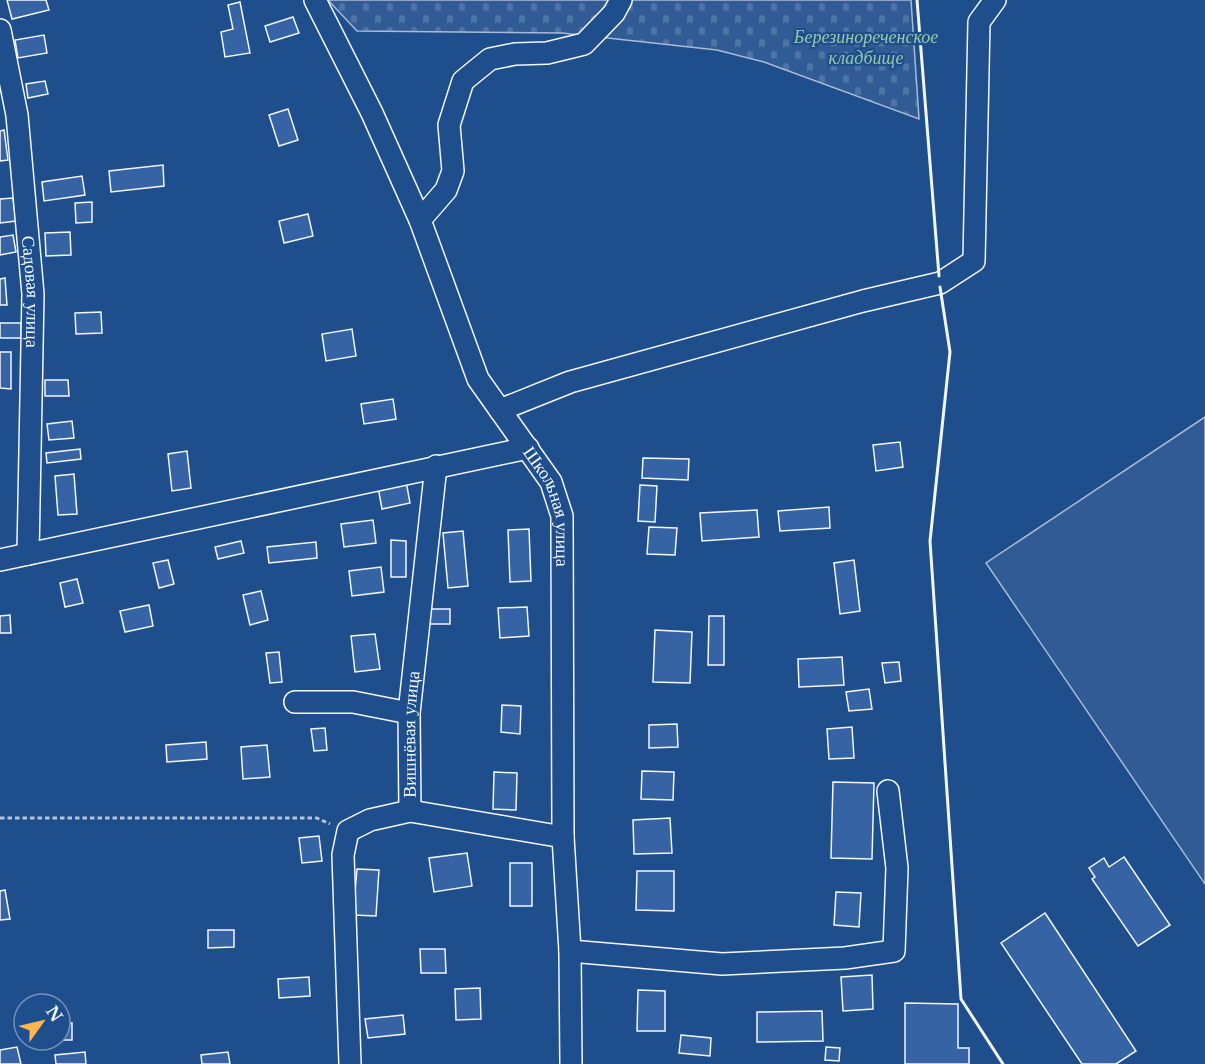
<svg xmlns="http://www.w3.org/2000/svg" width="1205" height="1064" viewBox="0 0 1205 1064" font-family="'Libre Baskerville',serif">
	<defs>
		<pattern id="cemetery-stones" width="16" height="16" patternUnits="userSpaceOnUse" patternTransform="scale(1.5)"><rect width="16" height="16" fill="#305b95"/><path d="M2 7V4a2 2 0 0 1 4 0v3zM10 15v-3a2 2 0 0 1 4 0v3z" fill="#4e73a5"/></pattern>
	</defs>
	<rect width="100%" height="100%" fill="#1f4e8c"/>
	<polygon fill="#305b95" stroke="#a8bbd7" stroke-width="1.5" points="1205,417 1205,884 986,563"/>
	<polygon fill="url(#cemetery-stones)" stroke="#a8bbd7" stroke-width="1.5" points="328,0 911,0 919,119 764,62 717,50 562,33 357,31"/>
	<g fill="#3563a3" stroke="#f2f6ff" stroke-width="1.5">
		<polygon points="7,0 46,0 49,10 12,19"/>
		<polygon points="240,2 250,53 225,57 221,32 233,29 228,5"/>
		<polygon points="293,17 299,33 270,42 265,26"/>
		<polygon points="44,35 47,53 18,58 15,40"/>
		<polygon points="45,81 48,94 28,98 26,84"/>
		<polygon points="288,109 298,140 279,146 269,115"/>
		<polygon points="4,130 8,160 0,161 0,131"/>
		<polygon points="163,165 164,186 111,192 109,171"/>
		<polygon points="82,176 85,195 44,201 42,182"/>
		<polygon points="13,198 16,221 0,223 0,199"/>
		<polygon points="92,202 92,222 76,223 75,203"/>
		<polygon points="308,214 313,236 284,243 279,221"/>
		<polygon points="70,232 71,255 46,256 45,233"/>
		<polygon points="13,235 16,252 0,255 0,237"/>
		<polygon points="5,278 7,305 0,305 0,279"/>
		<polygon points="101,312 102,333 76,334 75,313"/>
		<rect x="0" y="323" width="21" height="15"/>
		<polygon points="352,329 356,356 326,361 322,334"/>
		<polygon points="0,352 11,352 11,389 0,388"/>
		<polygon points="45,380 68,380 69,396 45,396"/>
		<polygon points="393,399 396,419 364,424 361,404"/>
		<polygon points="72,421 74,438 49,440 47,424"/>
		<polygon points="900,442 903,467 876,471 873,445"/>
		<polygon points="80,449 81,459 47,463 46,453"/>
		<polygon points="187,451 191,488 172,491 168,454"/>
		<polygon points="643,458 689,459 688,480 642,478"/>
		<polygon points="74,474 77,514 58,515 55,476"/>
		<polygon points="406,481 410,503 382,509 378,487"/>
		<polygon points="640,485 657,486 655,522 638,521"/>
		<polygon points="829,507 830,528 780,531 778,511"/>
		<polygon points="757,510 759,537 702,541 700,513"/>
		<polygon points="373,520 376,543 344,547 341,524"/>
		<polygon points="649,527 677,528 675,555 647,554"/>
		<polygon points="529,529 531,581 510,582 508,530"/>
		<polygon points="463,531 468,586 448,588 443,533"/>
		<polygon points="391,540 406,541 406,577 391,577"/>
		<polygon points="241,541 244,553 218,559 215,547"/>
		<polygon points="316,542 317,558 269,563 267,547"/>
		<polygon points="168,560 174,584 159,588 153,563"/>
		<polygon points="854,560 860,611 840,614 834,563"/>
		<polygon points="381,567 384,592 352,596 349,571"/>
		<polygon points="77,579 83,603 65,607 60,583"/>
		<polygon points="261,591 268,620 250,625 243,595"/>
		<polygon points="149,605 153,626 125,632 120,611"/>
		<polygon points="527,607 529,636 500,638 498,608"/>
		<rect x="427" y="609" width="23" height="15"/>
		<polygon points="10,615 11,633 0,633 0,616"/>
		<polygon points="709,616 724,616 724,665 708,665"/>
		<polygon points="655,630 692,632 690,683 653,682"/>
		<polygon points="375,634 380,669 355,672 351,636"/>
		<polygon points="279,652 282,682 270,683 266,653"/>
		<polygon points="842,657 844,685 799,687 798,659"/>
		<polygon points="899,662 901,681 885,683 882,663"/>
		<polygon points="869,689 872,709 849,711 846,692"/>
		<polygon points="502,705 521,706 520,734 501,732"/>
		<polygon points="677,724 678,747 649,748 649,725"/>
		<polygon points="852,727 854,758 829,759 827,729"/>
		<polygon points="325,728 327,750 314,751 311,729"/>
		<polygon points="206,742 207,759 167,762 166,745"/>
		<polygon points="267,745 270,777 243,779 241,747"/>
		<polygon points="642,771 674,772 673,800 641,799"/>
		<polygon points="494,772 517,773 516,810 493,809"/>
		<polygon points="833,782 874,783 872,859 831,858"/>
		<polygon points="670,818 672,853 634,854 633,820"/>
		<polygon points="319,836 322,861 302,863 299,838"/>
		<polygon points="467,853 472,886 434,892 429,858"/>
		<polygon points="1124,857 1170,925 1138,946 1092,879 1095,877 1089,868 1104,858 1109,867"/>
		<rect x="510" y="863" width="22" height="43"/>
		<polygon points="357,869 379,870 376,916 353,915"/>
		<polygon points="637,871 674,871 674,911 636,910"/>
		<polygon points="5,890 10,919 0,920 0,891"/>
		<polygon points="836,892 861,893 859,927 834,925"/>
		<polygon points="1045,913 1136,1051 1116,1064 1082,1064 1001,943"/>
		<polygon points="208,930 234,930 234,947 208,948"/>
		<polygon points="420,949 445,949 446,973 421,973"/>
		<polygon points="872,975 873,1009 843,1011 841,977"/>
		<polygon points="309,977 310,996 279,998 278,979"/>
		<polygon points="480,988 481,1019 456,1020 455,989"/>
		<polygon points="638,990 665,991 665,1031 637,1031"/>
		<polygon points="905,1003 958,1004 958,1048 969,1048 969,1064 905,1064"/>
		<polygon points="822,1011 823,1041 757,1042 757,1012"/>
		<polygon points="403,1015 405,1034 368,1038 365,1019"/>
		<rect x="60" y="1023" width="12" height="17"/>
		<polygon points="681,1035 711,1038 710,1056 679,1053"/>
		<polygon points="17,1047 21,1064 0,1064 0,1050"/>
		<polygon points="826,1047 840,1048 839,1061 825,1060"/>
		<polygon points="85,1052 86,1064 56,1064 55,1055"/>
		<polygon points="228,1052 230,1064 202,1064 201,1055"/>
	</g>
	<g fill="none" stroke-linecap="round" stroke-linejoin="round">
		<defs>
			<g id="minor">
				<path id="s1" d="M 315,0 L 372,113 L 420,220 L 478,379 L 551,482 L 562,516 L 563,837 L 570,951 L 571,1064"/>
				<path id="s2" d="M 0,30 L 17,115 L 33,294 L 28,554"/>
				<polyline points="420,220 446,190 453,171 449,125 463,81 490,59 515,54 547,53 584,44 614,13 621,0"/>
				<polyline points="500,410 570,382 863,301 940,283 974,261 979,22 995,0"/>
				<polyline points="0,560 528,448"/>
				<polyline points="295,702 353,702 409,713"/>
				<polyline points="410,811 563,837"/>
				<polyline points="570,951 722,964 845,958 894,951 897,868 888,791"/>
				<path id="s3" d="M 350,1064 L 343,855 L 348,831 L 370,820 L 410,811 L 409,713 L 436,466"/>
			</g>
		</defs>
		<use href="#minor" stroke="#f2f6ff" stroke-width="24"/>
		<polyline stroke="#b3c4dc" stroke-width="3" stroke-dasharray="4.5 3" stroke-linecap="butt" points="0,818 317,818 330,824"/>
		<use href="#minor" stroke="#1f4e8c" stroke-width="21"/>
		<g stroke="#f2f6ff" stroke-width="3">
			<polyline points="917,0 939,276"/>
			<polyline points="940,287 950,352 930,541 961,999 1003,1064"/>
		</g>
	</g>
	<g text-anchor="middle" stroke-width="4.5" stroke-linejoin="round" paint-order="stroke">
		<g font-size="18" font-style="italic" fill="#97c8a6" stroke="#1f4e8c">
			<text x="866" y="43">Березинореченское<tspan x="866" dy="21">кладбище</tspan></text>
		</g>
		<g font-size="18" fill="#f2f6ff" stroke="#1f4e8c">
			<text dy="6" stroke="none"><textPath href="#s2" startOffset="264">Садовая улица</textPath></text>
			<text dy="6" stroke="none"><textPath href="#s1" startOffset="562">Школьная улица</textPath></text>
			<text dy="6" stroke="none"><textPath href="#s3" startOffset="376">Вишнёвая улица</textPath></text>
		</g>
	</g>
	<g transform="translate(42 1022) rotate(56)"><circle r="28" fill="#1f4e8c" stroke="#7391ba" stroke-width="1.5"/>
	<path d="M0-4.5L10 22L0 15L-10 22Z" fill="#ffb74d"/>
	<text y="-9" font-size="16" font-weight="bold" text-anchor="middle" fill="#f2f6ff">N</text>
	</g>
</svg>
